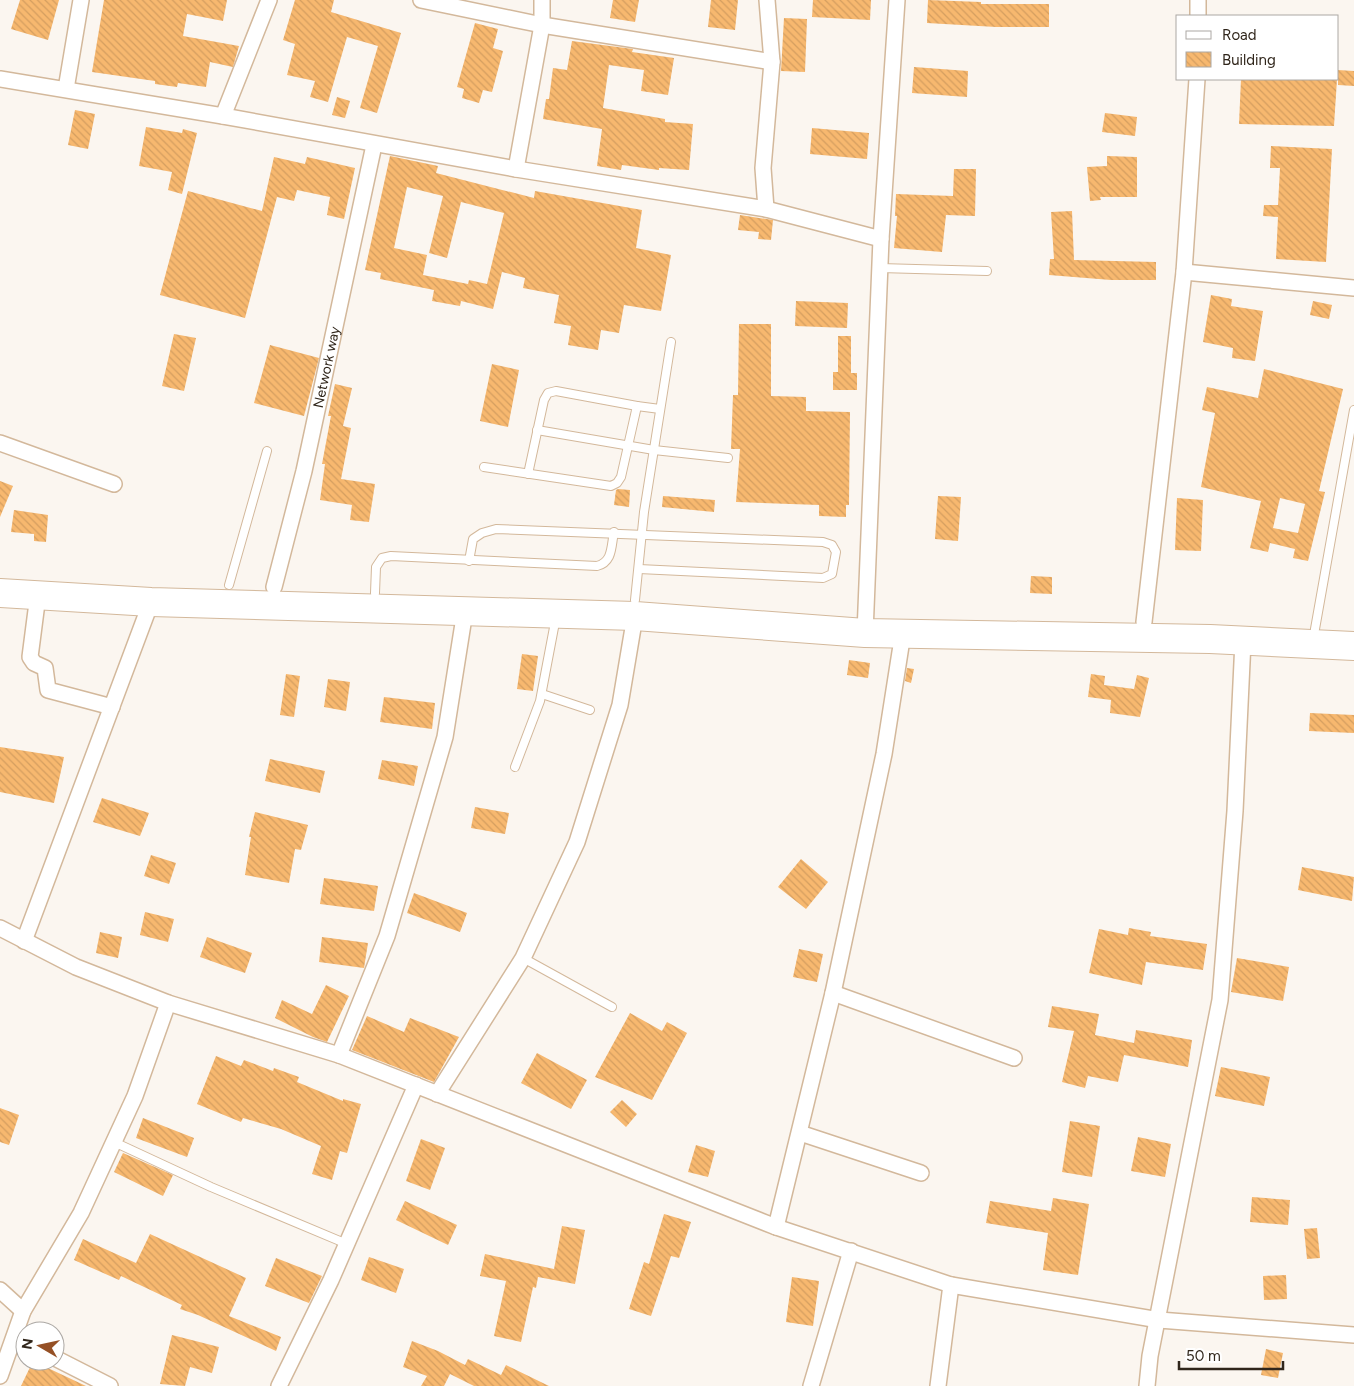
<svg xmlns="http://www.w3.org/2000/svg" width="1354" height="1386" viewBox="0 0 1354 1386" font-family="Figtree,sans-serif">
	<defs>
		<pattern id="building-back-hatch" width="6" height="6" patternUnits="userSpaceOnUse" patternTransform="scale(1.25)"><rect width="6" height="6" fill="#f7b86f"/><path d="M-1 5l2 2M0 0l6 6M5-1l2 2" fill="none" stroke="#d49e60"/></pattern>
	</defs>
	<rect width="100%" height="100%" fill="#fbf6f0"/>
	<g fill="url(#building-back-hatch)" fill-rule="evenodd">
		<polygon points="20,0 59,0 48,40 11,29"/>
		<polygon points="104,0 227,0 223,21 187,14 183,36 239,46 233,67 210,62 206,87 178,83 177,87 155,84 155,81 92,72"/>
		<polygon points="295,0 334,0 331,12 401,33 377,113 360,108 378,46 347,37 328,102 310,97 315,81 287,75 295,44 283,40"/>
		<polygon points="613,0 639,0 635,22 610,18"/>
		<polygon points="711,0 738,0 735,30 708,27"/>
		<polygon points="813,0 871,0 870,20 812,17"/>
		<polygon points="928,0 981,2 981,4 1049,4 1049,27 996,27 927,23"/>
		<polygon points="784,18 807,19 805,72 781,71"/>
		<polygon points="475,23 498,29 493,48 503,51 492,92 483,90 479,103 462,98 464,89 457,87"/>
		<polygon points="572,41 633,49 632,52 674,58 668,95 641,91 644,70 609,65 603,108 665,119 665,122 693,124 689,170 659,168 659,170 622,165 621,170 597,166 602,129 543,119 546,99 549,99 553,68 567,70"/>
		<polygon points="914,67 968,71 967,97 912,93"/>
		<polygon points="1338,70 1354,71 1354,86 1338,85"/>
		<polygon points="1241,79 1337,79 1334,126 1239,124"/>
		<polygon points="337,97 350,101 345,118 332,115"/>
		<polygon points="75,110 95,114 88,149 68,145"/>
		<polygon points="1105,113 1137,117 1135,136 1102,132"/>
		<polygon points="146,127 182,133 183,129 197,133 182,194 168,190 172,172 139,166"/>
		<polygon points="812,128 869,133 867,159 810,154"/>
		<polygon points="1271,146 1332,149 1326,262 1276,259 1278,217 1263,216 1264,205 1278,205 1280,168 1270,168"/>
		<path d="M 390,156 L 438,166 L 436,173 L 534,198 L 535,191 L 642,210 L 636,248 L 671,255 L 661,311 L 624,305 L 619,333 L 601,330 L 598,350 L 568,345 L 571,326 L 554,323 L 559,295 L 523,288 L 525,278 L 502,272 L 493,309 L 461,301 L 460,306 L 432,301 L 434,290 L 380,279 L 381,273 L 365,270 ZM 407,187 L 443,196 L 429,253 L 447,258 L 461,202 L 504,213 L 487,284 L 469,280 L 468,284 L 423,275 L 427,255 L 394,248 Z"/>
		<polygon points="1107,156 1137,157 1137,197 1100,197 1101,200 1090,201 1087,167 1107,166"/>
		<polygon points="274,157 305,164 307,157 355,168 344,219 327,215 330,197 297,190 294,201 277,197 245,318 160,295 188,191 262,211"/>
		<polygon points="954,169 976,169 975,216 946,215 942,252 894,248 897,216 895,216 896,194 953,196"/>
		<polygon points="1072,211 1074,260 1156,262 1156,280 1111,280 1049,275 1050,259 1054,259 1051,212"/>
		<polygon points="740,215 773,220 771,240 758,239 759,232 738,230"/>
		<polygon points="1211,295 1232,299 1231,306 1263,311 1255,361 1232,358 1233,348 1203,342"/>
		<polygon points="796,301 848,303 847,328 795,326"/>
		<polygon points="1313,301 1332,305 1329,319 1310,315"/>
		<polygon points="739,324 771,324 771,396 806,397 806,411 850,412 849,505 846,505 846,517 819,516 819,505 736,502 740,449 731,449 733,395 738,395"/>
		<polygon points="174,334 196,338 184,391 162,386"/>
		<polygon points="838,336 851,336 851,373 857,373 857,390 833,390 833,372 838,372"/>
		<polygon points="270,345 319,358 304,416 254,403"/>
		<polygon points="492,364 519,370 508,427 480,421"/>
		<path d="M 1264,369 L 1343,389 L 1319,491 L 1325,492 L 1308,561 L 1293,558 L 1295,549 L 1270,543 L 1268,552 L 1250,548 L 1261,501 L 1201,487 L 1215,413 L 1202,410 L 1207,387 L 1258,398 ZM 1280,498 L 1305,504 L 1298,533 L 1273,528 Z"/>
		<polygon points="335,384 352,388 343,426 351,428 341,479 375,484 369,522 350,520 352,505 320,500 325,464 322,464 331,416 328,416"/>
		<polygon points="0,481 13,486 0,517"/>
		<polygon points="618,489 630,490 629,507 614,505 616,490"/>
		<polygon points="663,496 715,500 714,512 662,507"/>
		<polygon points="938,496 961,497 958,541 935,539"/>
		<polygon points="1177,498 1203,500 1201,551 1175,550"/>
		<polygon points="14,510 48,515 46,542 34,541 34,534 11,532"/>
		<polygon points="1031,576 1052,577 1052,594 1030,593"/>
		<polygon points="522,654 538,656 533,691 517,689"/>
		<polygon points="849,660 870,663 868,678 847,675"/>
		<polygon points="907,668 914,669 911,683 905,681"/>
		<polygon points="286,674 300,676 294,717 280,715"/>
		<polygon points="1091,674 1105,676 1104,685 1134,689 1137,675 1149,678 1140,717 1110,713 1111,700 1088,697"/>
		<polygon points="328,679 350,682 346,711 324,707"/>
		<polygon points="384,697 435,703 432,729 380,722"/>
		<polygon points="1310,713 1354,715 1354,733 1309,731"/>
		<polygon points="0,747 64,757 54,803 0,792"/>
		<polygon points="270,759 325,771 320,793 265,781"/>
		<polygon points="382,760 418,766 414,786 378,779"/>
		<polygon points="102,798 149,813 140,836 93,822"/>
		<polygon points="475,807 509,813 505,834 471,828"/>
		<polygon points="255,812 308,825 301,850 295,849 289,883 245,875 251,837 249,837"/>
		<polygon points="151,855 176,863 169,884 144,876"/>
		<polygon points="801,859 828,882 806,909 778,887"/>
		<polygon points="1302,867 1354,877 1352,901 1298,890"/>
		<polygon points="324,878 378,886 374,911 320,904"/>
		<polygon points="414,893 467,913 460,932 407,913"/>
		<polygon points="145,912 174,919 168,942 140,935"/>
		<polygon points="1129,928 1151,932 1150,936 1207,944 1203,970 1146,962 1142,985 1089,973 1099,929 1128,935"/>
		<polygon points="100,932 122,937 118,958 96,953"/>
		<polygon points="207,937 252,953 245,973 200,957"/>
		<polygon points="322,937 368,943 364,968 319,962"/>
		<polygon points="799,949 823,954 817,982 793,977"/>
		<polygon points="1237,958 1289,967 1283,1001 1231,992"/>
		<polygon points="326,985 349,996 327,1042 313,1037 275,1018 282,1000 312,1014"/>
		<polygon points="1052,1006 1099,1014 1095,1035 1134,1043 1136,1030 1192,1040 1188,1067 1124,1055 1118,1082 1088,1076 1085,1088 1062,1082 1074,1031 1048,1027"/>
		<polygon points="630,1013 662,1031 667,1022 687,1033 652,1100 595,1077"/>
		<polygon points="367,1016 404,1032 410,1018 459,1037 434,1082 352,1050"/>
		<polygon points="537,1053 587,1080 571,1109 521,1083"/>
		<polygon points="216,1056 241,1066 244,1060 273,1071 274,1068 299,1077 297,1082 343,1101 343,1099 361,1104 347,1153 340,1151 332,1180 312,1174 321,1146 281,1129 243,1118 241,1122 197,1104"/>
		<polygon points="1221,1067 1270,1077 1264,1106 1215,1096"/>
		<polygon points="622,1100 637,1114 626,1127 610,1112"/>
		<polygon points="0,1108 19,1115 9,1145 0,1142"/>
		<polygon points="143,1118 194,1138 187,1157 136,1138"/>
		<polygon points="1070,1121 1100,1126 1092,1177 1062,1172"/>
		<polygon points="1138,1137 1171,1144 1165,1177 1131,1171"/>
		<polygon points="421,1139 445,1148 430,1190 406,1181"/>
		<polygon points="696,1145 715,1151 708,1177 688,1172"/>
		<polygon points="123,1153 173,1175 163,1196 114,1172"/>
		<polygon points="1252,1197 1290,1200 1288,1225 1250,1222"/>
		<polygon points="1053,1198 1089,1204 1078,1275 1043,1270 1048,1233 986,1223 990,1201 1051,1211"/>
		<polygon points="405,1201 457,1225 448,1245 396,1220"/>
		<polygon points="664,1214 691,1222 679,1258 671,1256 651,1316 629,1309 644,1262 649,1264"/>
		<polygon points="562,1226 585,1230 575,1284 538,1277 536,1288 533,1287 521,1342 494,1336 506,1281 480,1276 485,1254 554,1269"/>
		<polygon points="1317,1228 1320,1258 1307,1259 1304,1229"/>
		<polygon points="150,1234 246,1278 229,1316 281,1337 276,1351 198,1315 180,1309 182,1305 121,1276 119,1280 74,1260 83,1239 136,1263"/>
		<polygon points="369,1257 404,1269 396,1293 361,1280"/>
		<polygon points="276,1258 322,1276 309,1303 265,1286"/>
		<polygon points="1286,1275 1287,1299 1264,1300 1263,1276"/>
		<polygon points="792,1277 819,1281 813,1326 786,1322"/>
		<polygon points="172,1335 219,1347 212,1373 190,1367 185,1386 160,1384"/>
		<polygon points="412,1341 438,1351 465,1365 468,1359 501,1375 506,1365 549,1386 474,1386 450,1374 444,1386 421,1386 427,1376 403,1367"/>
		<polygon points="1266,1349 1283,1353 1278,1378 1261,1375"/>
		<polygon points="33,1361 86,1386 21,1386"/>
	</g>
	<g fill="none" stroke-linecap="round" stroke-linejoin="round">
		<defs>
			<g id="lane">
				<polyline points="880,268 987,271"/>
				<polyline points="637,406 660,409"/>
				<polyline points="537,430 654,450 728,458"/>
				<polyline points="484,467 611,486 617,483 621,477 637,406 556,391 548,393 544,400 528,474"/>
				<polyline points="469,561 473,539 482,533 496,529 823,542 832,545 836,552 832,574 823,578 639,569"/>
				<polyline points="229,585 267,451"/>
				<path d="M 375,593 L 376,567 L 382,558 L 391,556 L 597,566 C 613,562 611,546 614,532"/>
				<polyline points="635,600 644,512 671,342"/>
				<polyline points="1315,629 1354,410"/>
				<polyline points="542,694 590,710"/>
				<polyline points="515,767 540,701 556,617"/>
				<polyline points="523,958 612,1007"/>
				<polyline points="114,1142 211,1187 347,1244"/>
			</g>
			<g id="street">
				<polyline points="421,0 542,25 772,62"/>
				<polyline points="1198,0 1198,16"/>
				<polyline points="0,79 223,116 516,169 766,209 881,239 865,633"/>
				<polyline points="66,89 81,0"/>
				<polyline points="223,116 269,0"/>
				<polyline points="516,169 542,25 542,0"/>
				<polyline points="766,209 763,168 772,62 767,0"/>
				<polyline points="881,239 897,0"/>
				<polyline points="1184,272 1354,288"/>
				<polyline points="0,443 114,484"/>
				<path id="s1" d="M 274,587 L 304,471 L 374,145"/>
				<polyline points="38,595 30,657 34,663 45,668 48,690 112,707"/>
				<polyline points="1144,622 1184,272 1197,79"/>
				<polyline points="0,928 76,967 168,1003 339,1055 776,1227 951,1285 1159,1320 1354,1335"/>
				<polyline points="24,941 151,602"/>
				<polyline points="833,993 1014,1058"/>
				<polyline points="339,1055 387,936 445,737 465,611"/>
				<polyline points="437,1094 523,958 577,842 620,705 635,616"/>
				<polyline points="800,1133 921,1173"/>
				<polyline points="776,1227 833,993 884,754 903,633"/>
				<polyline points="0,1290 23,1311"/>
				<polyline points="55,1358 110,1386"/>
				<polyline points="0,1376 23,1311 81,1213 135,1096 168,1003"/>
				<polyline points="279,1386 331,1280 416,1085"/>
				<polyline points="811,1386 851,1251"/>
				<polyline points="938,1386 951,1285"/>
				<polyline points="1147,1386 1150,1356 1220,1000 1235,811 1243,641"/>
			</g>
			<polyline id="highway" points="0,593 151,602 635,616 865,633 1210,639 1354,646"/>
		</defs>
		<use href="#lane" stroke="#d3b89b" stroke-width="10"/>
		<use href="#street" stroke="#d3b89b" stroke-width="18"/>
		<use href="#highway" stroke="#d3b89b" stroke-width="30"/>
		<use href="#lane" stroke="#fff" stroke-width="8"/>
		<use href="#street" stroke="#fff" stroke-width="15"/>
		<use href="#highway" stroke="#fff" stroke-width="28"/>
	</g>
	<g text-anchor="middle" stroke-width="4" stroke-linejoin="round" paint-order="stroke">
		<g font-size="14" fill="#30261b" stroke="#fff">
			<text dy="5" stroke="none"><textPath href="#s1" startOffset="226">Network way</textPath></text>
		</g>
	</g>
	<rect x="1176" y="15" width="162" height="65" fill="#ffffff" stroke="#aca8a4"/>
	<rect x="1186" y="31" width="25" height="8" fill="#ffffff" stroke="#aca8a4"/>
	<text x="1222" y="40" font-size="15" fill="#30261b">Road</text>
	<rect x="1186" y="52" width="25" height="15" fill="url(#building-back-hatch)" stroke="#aca8a4"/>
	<text x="1222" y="65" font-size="15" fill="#30261b">Building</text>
	<g transform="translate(40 1346) rotate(279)"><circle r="24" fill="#ffffff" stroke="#aca8a4"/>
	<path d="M0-4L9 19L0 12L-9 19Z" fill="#955025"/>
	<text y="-8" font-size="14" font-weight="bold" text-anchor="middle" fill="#30261b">N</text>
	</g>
	<path d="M1179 1361v8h104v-8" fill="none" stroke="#30261b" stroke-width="2.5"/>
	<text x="1186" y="1361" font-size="15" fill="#30261b" stroke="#ffffff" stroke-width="4" paint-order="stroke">50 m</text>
</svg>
